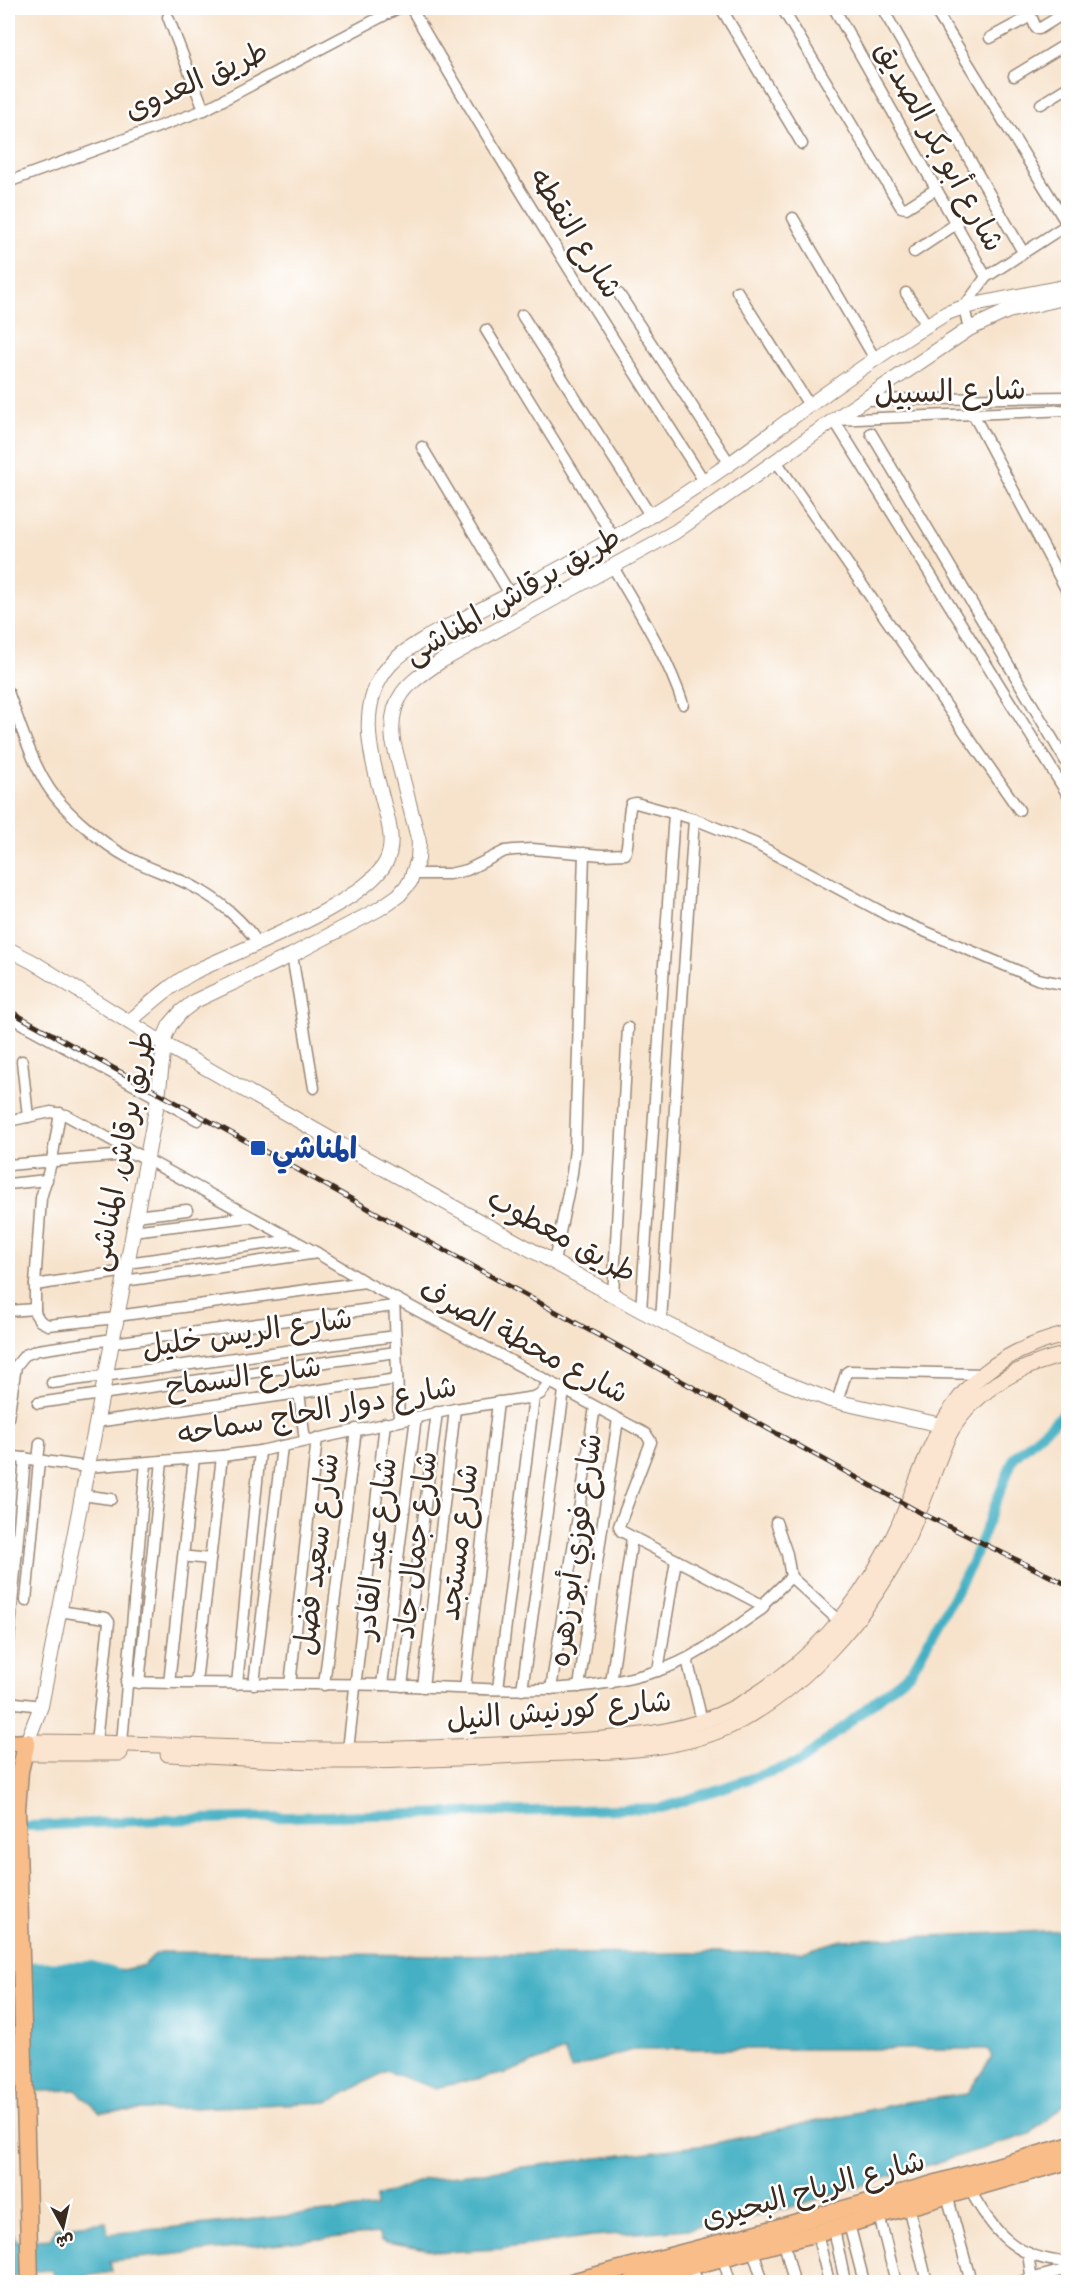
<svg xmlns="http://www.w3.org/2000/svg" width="1076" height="2290" viewBox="0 0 1076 2290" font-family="Caveat,'Playpen Sans Arabic',sans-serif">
	<rect width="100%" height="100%" fill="#fff"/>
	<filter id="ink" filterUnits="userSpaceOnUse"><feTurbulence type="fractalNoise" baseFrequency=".0167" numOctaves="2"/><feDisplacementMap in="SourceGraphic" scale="12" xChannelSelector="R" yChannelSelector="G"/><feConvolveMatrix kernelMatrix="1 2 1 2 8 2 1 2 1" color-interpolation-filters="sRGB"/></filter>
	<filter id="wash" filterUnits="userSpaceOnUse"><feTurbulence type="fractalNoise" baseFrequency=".008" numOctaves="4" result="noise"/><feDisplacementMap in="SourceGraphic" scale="24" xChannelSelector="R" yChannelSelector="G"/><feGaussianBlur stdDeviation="1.35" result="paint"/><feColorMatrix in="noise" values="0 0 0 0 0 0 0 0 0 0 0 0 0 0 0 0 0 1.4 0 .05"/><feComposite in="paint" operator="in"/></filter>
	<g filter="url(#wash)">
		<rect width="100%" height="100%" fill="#f7e3cc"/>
		<polygon fill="#45b0c4" stroke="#406d71" stroke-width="1.5" points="1068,1930 1068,2101 1030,2134 768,2214 689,2229 592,2236 499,2249 445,2252 381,2241 378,2233 110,2261 112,2272 58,2281 51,2270 18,2272 14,2282 8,2282 8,2231 11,2231 17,2241 51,2239 55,2228 106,2222 108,2234 376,2207 377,2197 425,2179 706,2145 906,2102 967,2094 992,2057 988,2049 635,2049 571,2069 564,2051 506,2073 434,2088 386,2071 329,2102 100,2112 76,2090 8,2092 8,1971 122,1970 144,1965 154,1955 161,1952 423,1955 802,1952 841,1940"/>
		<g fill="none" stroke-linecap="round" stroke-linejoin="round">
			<g stroke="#45b0c4" stroke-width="10">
				<polyline points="8,1827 160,1820 662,1808 800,1762 911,1672 970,1567 1014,1457 1068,1410"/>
				<polyline points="8,1967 92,1966 117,1974"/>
			</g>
		</g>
	</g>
	<g filter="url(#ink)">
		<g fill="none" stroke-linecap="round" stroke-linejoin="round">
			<defs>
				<g id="minor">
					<path d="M 411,8 C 504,168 604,325 704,481"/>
					<polyline points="721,8 802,144"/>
					<polyline points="782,8 901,207 906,208 936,189"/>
					<polyline points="834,8 986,277"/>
					<polyline points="882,8 1023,252"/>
					<polyline points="934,8 1067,224"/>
					<polyline points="168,17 204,110"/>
					<polyline points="990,38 1029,17 1032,18 1036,28 1039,29 1068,11"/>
					<polyline points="1014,76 1068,43"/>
					<polyline points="1041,104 1068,87"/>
					<polyline points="8,182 204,110 398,8"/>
					<polyline points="793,218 875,359"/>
					<polyline points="914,252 956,224"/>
					<polyline points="737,291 809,405"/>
					<polyline points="906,293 927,325"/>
					<polyline points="619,294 730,464"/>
					<polyline points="522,315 650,515"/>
					<polyline points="969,329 964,307 986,277 1068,224"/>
					<polyline points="486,330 614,538"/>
					<polyline points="864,400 1068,397"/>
					<polyline points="1068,410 834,420 1068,795"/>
					<polyline points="973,414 1068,593"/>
					<polyline points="871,433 1068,765"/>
					<polyline points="422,447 510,594"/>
					<polyline points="776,461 1019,810"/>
					<path d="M 613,567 C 639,612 667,655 683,704"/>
					<path d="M 8,692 C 19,721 31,760 47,785 C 62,810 104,845 129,858 C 151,870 175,876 196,888 C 220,901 243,921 258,943"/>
					<path d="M 414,874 L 449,874 L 467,870 L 505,851 L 514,850 L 532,849 L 602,855 L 625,854 C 631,837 626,820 631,804 L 636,803 L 694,819 L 754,843 L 891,917 L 1037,979 L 1068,985"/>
					<polyline points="292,955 314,1088"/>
					<polyline points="8,1016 198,1120"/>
					<polyline points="22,1061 28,1117"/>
					<polyline points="60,1113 52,1160 41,1198 35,1285 35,1313 40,1321 48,1325 117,1318"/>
					<polyline points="8,1121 51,1112 66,1115 317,1253 365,1282 646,1434 651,1442 619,1526 621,1531 764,1606"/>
					<polyline points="8,1165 136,1154"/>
					<polyline points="8,1184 47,1180"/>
					<polyline points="135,1216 187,1210"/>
					<polyline points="132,1231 249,1217"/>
					<polyline points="554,1262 572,1173 575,1149 584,853"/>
					<polyline points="127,1263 293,1240"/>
					<polyline points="124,1281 317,1253"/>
					<polyline points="35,1285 126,1271"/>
					<polyline points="613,1295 628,1028"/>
					<polyline points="394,1298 399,1420"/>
					<polyline points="8,1311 35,1309"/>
					<polyline points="641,1311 674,813"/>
					<polyline points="117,1316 365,1282"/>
					<polyline points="661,1321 694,819"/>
					<polyline points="112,1343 394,1306"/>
					<polyline points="52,1383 395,1336"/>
					<polyline points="299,1392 305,1441"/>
					<polyline points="837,1402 846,1373 849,1371 982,1374"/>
					<polyline points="38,1403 396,1352"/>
					<polyline points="8,1418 16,1366 25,1355 38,1350 113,1339"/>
					<polyline points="96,1422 397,1379"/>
					<polyline points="8,1456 87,1467 222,1456 260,1451 455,1409 534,1397 540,1394 549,1383"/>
					<polyline points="38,1460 40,1443"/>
					<polyline points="82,1495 111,1499"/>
					<polyline points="776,1522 787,1554 791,1577 840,1622"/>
					<polyline points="190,1557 210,1559"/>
					<polyline points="26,1601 39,1461"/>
					<polyline points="59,1611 106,1618 109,1622 96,1742"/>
					<polyline points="9,1639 25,1458"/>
					<polyline points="687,1659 702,1721"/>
					<polyline points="658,1671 676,1560"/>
					<path d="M 126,1682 C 212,1684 299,1683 385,1685 C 476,1688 568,1699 657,1671 C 696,1659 729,1631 762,1609 L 764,1603 L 791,1577"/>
					<polyline points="139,1683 162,1461"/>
					<polyline points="169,1683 194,1458"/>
					<polyline points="196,1683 222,1456"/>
					<polyline points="611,1683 632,1538"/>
					<polyline points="237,1684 260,1451"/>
					<polyline points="254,1684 282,1446"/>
					<polyline points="290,1685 317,1438"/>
					<polyline points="324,1685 356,1429"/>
					<polyline points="382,1685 416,1417"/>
					<polyline points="402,1686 437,1412"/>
					<polyline points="423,1687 455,1409"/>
					<polyline points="579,1687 618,1419"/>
					<polyline points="465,1688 498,1402"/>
					<polyline points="498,1689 534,1397"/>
					<polyline points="551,1689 595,1407"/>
					<polyline points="522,1690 564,1391"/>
					<polyline points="8,1702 41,1706"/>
					<polyline points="122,1743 146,1463"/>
					<polyline points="348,1750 385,1423"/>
					<path d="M 969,2188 C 992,2231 1016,2260 1068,2262"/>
					<polyline points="947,2195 971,2282"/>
					<polyline points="908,2206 927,2282"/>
					<polyline points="879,2215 896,2282"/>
					<polyline points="849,2224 864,2282"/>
					<polyline points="834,2229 845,2282"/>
					<polyline points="817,2233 829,2282"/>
					<polyline points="784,2242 794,2282"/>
					<polyline points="753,2250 763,2282"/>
					<polyline points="1028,2253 1032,2282"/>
					<polyline points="723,2258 730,2282"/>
					<polyline points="692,2266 697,2282"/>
					<polyline points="1019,2282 1068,2269"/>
				</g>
				<g id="tertiary">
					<polyline points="8,949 33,962 164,1044 343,1146 644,1312 768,1376 830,1400 941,1425 950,1429"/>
					<path d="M 129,1022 C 150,1004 170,985 194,972 C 240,949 364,905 386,862 C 395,844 389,823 384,805 C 372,758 354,706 390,665 C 408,645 441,630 465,618 C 515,591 567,567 615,537 C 654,514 692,490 729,464 C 757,445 782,424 810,405 C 854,373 900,341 947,313 L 964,307 L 1068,286"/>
					<path d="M 27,1742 L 41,1706 L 124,1281 L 158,1098 L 165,1036 L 170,1025 L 181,1012 L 195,1001 L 292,955 L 379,909 L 399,895 L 410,882 L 418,859 L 419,842 L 393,741 C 388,697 407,684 441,661 L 675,532 L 834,420 L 969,329 L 1008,311 L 1068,297"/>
				</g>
				<g id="secondary">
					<path d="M 27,1742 C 138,1742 250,1751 361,1750 C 415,1749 469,1746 522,1744 C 599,1739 684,1741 751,1698 C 811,1660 854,1612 887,1549 C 905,1517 916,1481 931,1447 C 958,1383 1002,1350 1068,1334"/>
					<polyline points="24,1753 120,1753"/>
					<path d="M 168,1754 C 226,1757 284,1761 343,1761 C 408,1761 474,1757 540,1754 C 604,1751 679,1753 738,1722 C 804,1687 864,1620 899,1555 C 913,1529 923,1502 933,1474 C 939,1459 944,1442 952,1429 C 978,1388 1022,1364 1068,1354"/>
				</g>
				<g id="primary">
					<polyline points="8,1743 27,1742 20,1771 17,1809 30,2282"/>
					<polyline points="571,2282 769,2230 1068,2146"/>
					<polyline points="632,2282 817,2233 1068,2161"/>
				</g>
			</defs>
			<use href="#minor" stroke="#998675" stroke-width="13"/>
			<use href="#tertiary" stroke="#998675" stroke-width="16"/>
			<use href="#secondary" stroke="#998675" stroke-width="17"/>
			<use href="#primary" stroke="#998675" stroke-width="19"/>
			<use href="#minor" stroke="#fff" stroke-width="10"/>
			<use href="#tertiary" stroke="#fff" stroke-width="14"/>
			<use href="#secondary" stroke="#fce5d0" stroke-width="15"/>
			<use href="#primary" stroke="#f8bd89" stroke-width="16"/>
			<defs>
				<polyline id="rail" points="8,1010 919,1512 1068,1585"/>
			</defs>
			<use href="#rail" stroke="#3b2a1e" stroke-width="5"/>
			<use href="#rail" stroke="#fff" stroke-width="3" stroke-dasharray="9" stroke-linecap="butt"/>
		</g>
	</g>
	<rect fill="#1a4fb4" stroke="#fff" stroke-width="2" x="250" y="1140" width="16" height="16" rx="3"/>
	<g text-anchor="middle" stroke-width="5" stroke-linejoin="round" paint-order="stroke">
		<g font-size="30" fill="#3b2a1e" stroke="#fff">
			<text transform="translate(196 80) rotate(-24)" y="10">طريق العدوى</text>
			<text transform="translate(940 146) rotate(61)" y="10">شارع أبو بكر الصديق</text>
			<text transform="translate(576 233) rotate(58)" y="10">شارع النقطه</text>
			<text transform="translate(950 391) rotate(-2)" y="10">شارع السبيل</text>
			<text transform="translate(512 595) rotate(-30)" y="10">طريق برقاش, المناشى</text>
			<text transform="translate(121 1151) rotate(-79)" y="10">طريق برقاش, المناشى</text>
			<text transform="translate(562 1235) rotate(29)" y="10">طريق معطوب</text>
			<text transform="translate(247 1332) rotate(-8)" y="10">شارع الريس خليل</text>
			<text transform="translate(524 1341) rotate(28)" y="10">شارع محطة الصرف</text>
			<text transform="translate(243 1376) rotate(-8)" y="10">شارع السماح</text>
			<text transform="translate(317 1410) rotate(-10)" y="10">شارع دوار الحاج سماحه</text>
			<text transform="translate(458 1542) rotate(-83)" y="10">شارع مستجد</text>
			<text transform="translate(415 1545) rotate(-83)" y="10">شارع جمال جاد</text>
			<text transform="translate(375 1548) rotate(-83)" y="10">شارع عبد القادر</text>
			<text transform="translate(575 1550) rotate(-82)" y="10">شارع فوزي أبو زهره</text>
			<text transform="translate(316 1554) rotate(-83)" y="10">شارع سعيد فضل</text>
			<text transform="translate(559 1710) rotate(-5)" y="10">شارع كورنيش النيل</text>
			<text transform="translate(813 2189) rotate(-15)" y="10">شارع الرياح البحيرى</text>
		</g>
		<g font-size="30" font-weight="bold" fill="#164399" stroke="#fff" text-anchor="start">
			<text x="272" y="1158">المناشي</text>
		</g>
	</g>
	<rect width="1076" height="2290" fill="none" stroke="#fff" stroke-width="30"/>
	<g transform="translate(63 2227) rotate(172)" stroke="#ffffff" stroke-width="4.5" paint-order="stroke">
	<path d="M0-4.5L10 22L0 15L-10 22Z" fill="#3b2a1e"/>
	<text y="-9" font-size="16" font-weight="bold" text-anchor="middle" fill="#3b2a1e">ش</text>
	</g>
</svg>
